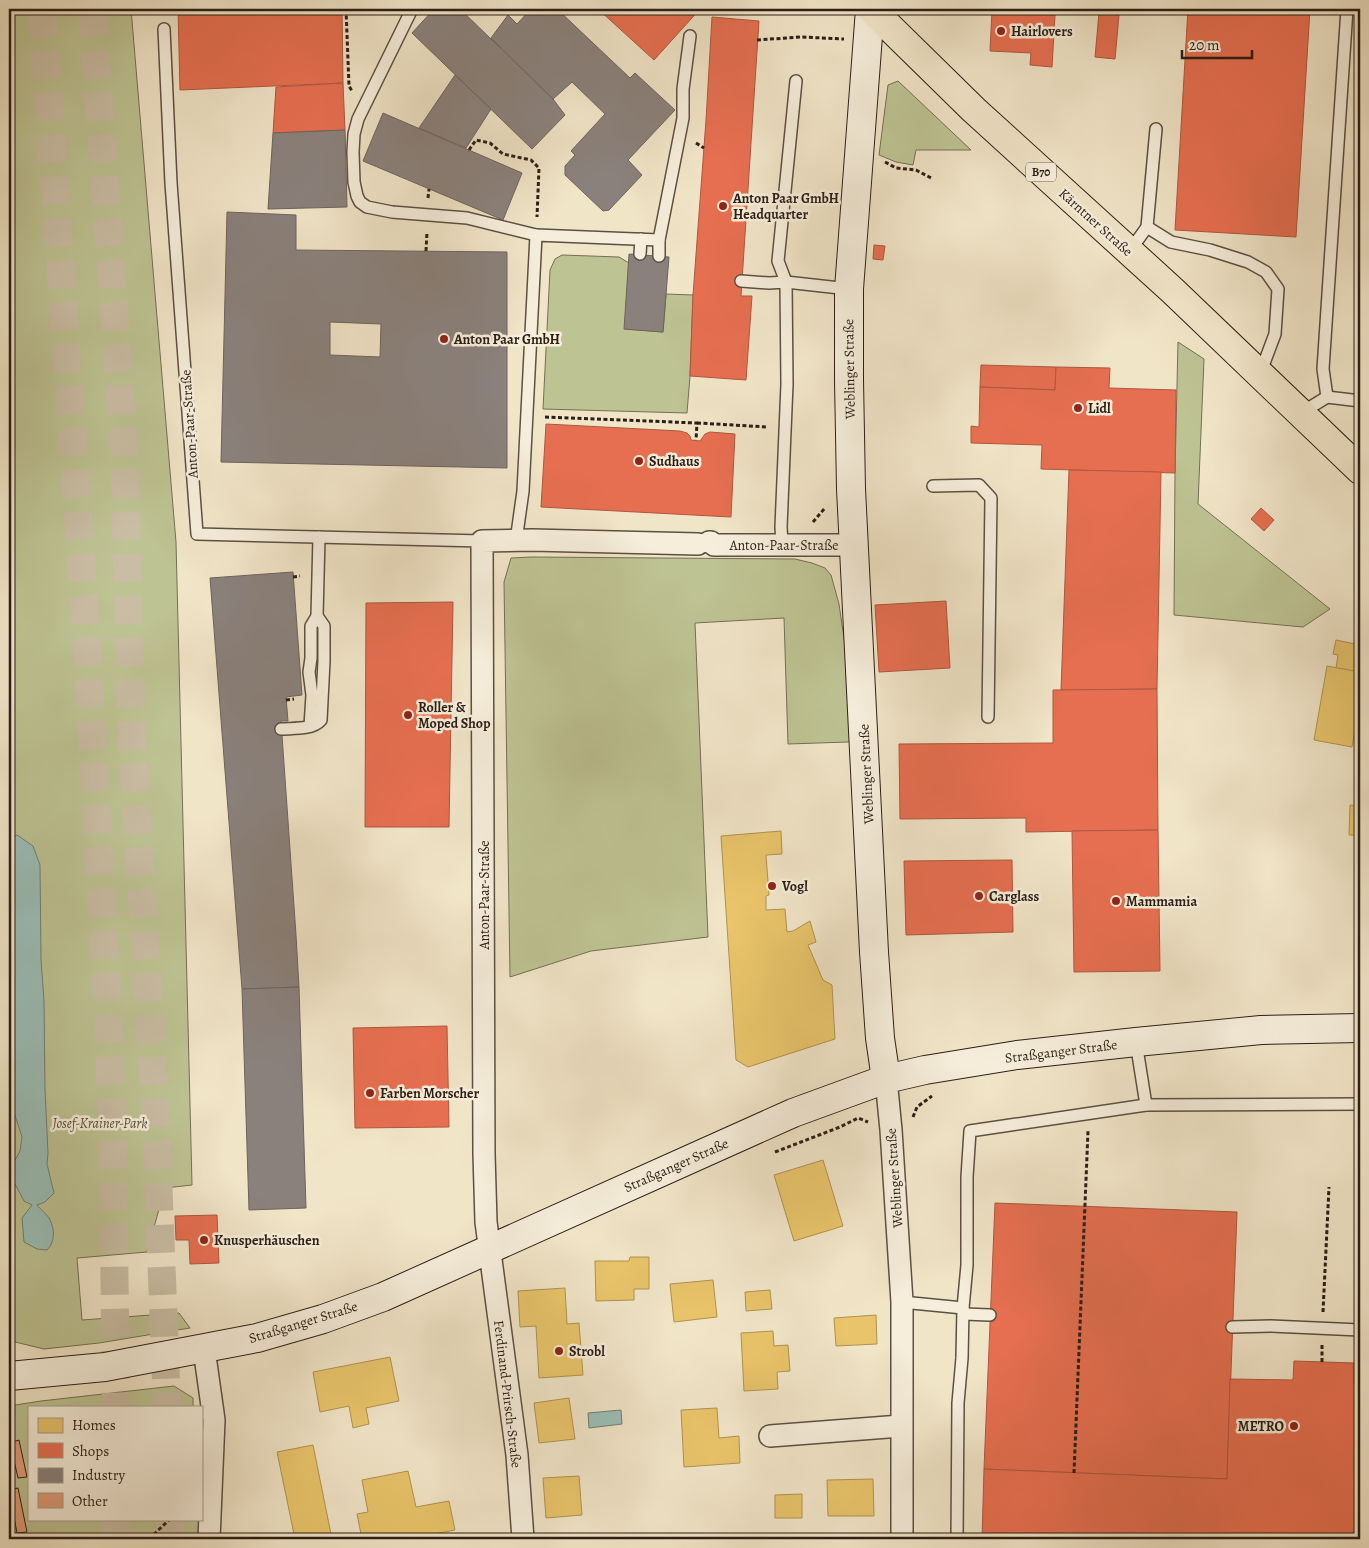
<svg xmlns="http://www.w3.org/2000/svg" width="1369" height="1548" viewBox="0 0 1369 1548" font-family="Alegreya,serif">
	<rect width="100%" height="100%" fill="#f1e5c8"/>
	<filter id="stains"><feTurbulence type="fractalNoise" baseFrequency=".004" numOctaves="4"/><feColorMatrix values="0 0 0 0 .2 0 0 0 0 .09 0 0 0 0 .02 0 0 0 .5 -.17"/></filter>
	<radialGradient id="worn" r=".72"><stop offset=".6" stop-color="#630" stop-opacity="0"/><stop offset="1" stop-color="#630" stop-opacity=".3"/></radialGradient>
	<g fill="#bec393" stroke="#747054">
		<polygon points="9,9 131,9 176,542 192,1185 165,1188 147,1252 77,1258 82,1320 179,1313 190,1328 99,1343 44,1349 11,1341 9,1338"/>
		<polygon points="898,81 971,150 916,150 913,165 896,162 879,155 888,85"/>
		<polygon points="562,255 619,257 629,263 625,329 663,332 666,294 693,295 690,376 687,413 543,409 550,270 555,259"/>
		<polygon points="1178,342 1204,359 1198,504 1330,609 1303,627 1174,615 1175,473"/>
		<polygon points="531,557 795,559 812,563 825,568 831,575 839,604 845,645 852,740 848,742 788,744 784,618 695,623 708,937 591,951 510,977 504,582 511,558"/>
		<polygon points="174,1386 193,1398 193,1407 29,1407 29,1519 199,1519 198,1539 9,1539 9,1406 41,1401"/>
	</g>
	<g fill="#9bbfb7" stroke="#6e7f76">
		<path d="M 17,835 L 33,846 L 40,865 L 41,959 L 44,1001 L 45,1090 L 48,1153 L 47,1164 L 54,1193 L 45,1202 L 37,1205 C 41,1210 48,1215 50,1220 C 55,1230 55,1242 47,1250 L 37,1249 L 24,1242 L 22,1218 L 32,1205 L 24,1201 L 13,1180 L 13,1164 L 20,1151 L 22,1137 L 13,1109 L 9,1066 L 9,840 Z"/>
		<polygon points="621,1410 622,1424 589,1428 588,1413"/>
	</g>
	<g fill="#e9c46a" stroke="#b09250">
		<polygon points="1336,640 1360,645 1359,672 1336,668 1338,655 1333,654"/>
		<polygon points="1327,666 1360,672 1360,701 1352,747 1314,740"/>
		<polygon points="1350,805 1360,806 1360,835 1349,835"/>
		<polygon points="781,831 782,854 766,855 769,895 766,896 766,910 785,909 787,932 793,931 810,921 816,942 808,945 823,980 832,985 835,1039 748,1067 736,1060 721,836"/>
		<polygon points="823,1160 843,1226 794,1241 774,1175"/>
		<polygon points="630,1257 649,1257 649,1289 634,1289 634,1300 596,1301 595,1261 629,1261"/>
		<polygon points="713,1280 717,1317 674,1322 670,1284"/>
		<polygon points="565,1288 567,1324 579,1323 583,1375 539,1378 536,1326 520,1327 518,1291"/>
		<polygon points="770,1290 772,1309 746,1311 745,1292"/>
		<polygon points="876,1315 877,1344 836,1346 834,1318"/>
		<polygon points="773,1331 774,1346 788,1345 790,1371 777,1372 778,1389 744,1391 741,1333"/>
		<polygon points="390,1357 399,1401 366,1408 369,1424 353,1428 349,1406 320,1412 313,1372"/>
		<polygon points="569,1398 575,1439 539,1443 534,1403"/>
		<polygon points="717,1408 719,1438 739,1436 740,1463 684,1467 681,1410"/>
		<polygon points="313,1445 332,1539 295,1539 277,1452"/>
		<polygon points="408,1471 416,1507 449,1501 455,1530 407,1539 362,1539 357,1514 368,1512 362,1480"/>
		<polygon points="579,1476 582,1515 546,1518 543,1478"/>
		<polygon points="873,1479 874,1516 828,1516 827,1480"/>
		<polygon points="802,1494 802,1518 775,1518 775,1495"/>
	</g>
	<g fill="#e76f51" stroke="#af573f">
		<polygon points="178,9 342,9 343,83 180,90"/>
		<polygon points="598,9 700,9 654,60"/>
		<polygon points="1188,9 1310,9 1296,237 1175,230"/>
		<polygon points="992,11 1055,15 1052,67 1030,65 1031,53 990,51"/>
		<polygon points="1099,13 1119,15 1115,59 1095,57"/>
		<polygon points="712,17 759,21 741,296 752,296 746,380 690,376 693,295 706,120"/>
		<polygon points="343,83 345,130 273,133 276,87"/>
		<polygon points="874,245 885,246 883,260 873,259"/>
		<polygon points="1360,280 1360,335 1358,335"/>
		<polygon points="981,365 1056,367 1055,390 980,387"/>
		<polygon points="1056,367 1110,368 1109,388 1176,390 1175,473 1041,469 1042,445 971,443 971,426 979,427 980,387 1055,390"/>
		<polygon points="546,424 680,431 687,433 690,436 691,440 700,441 705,434 710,432 735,434 731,517 541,507"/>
		<polygon points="1069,470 1161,472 1157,689 1061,690"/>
		<polygon points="1261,508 1274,520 1264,531 1251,519"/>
		<polygon points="946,601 950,668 879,672 875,605"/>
		<polygon points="453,602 449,827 365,827 366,603"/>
		<polygon points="1157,689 1158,830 1026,832 1026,818 900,819 899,744 1053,743 1053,690"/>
		<polygon points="1158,830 1160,971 1074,972 1072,831"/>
		<polygon points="1012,860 1013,932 906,935 904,861"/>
		<polygon points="447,1026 449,1127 355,1128 353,1028"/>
		<polygon points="995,1203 1237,1212 1227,1479 984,1469"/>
		<polygon points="217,1215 219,1263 190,1264 189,1240 176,1240 175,1216"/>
		<polygon points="1294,1361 1354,1363 1354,1384 1360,1384 1360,1539 982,1539 984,1469 1227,1479 1230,1379 1293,1380"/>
	</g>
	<g fill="#8a817c" stroke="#6e635d" fill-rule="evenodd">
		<polygon points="434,9 460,9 553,99 565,115 532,149 412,33"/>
		<polygon points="531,9 557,9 630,78 635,73 675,110 628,160 642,175 609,210 603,211 565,175 565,166 575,155 571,151 605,114 572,82 553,99 491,38 508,15 517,24"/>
		<polygon points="455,75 491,109 466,148 419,128"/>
		<polygon points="383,113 522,173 503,220 363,161"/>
		<polygon points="345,130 347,207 268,209 273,133"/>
		<path d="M 227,212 L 296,215 L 296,250 L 507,252 L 507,468 L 221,462 ZM 330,322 L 381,324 L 380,357 L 330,355 Z"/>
		<polygon points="629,254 669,257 663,332 624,329"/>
		<polygon points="293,572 302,695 286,697 288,721 281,721 296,935 299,987 242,989 210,578"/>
		<polygon points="299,987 306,1208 249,1210 242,989"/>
	</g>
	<g fill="#e39d79" stroke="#2b1e15">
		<polygon points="19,1440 27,1477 18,1478 10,1443"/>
		<polygon points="18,1488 27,1532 17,1533 9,1490"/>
	</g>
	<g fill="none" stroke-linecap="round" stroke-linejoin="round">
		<g stroke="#c9bda4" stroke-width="28" stroke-dasharray="28 14" stroke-linecap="butt">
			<polyline points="42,9 84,602 107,994 113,1152 116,1407"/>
			<polyline points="92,9 124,447 132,745 148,991 157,1149 167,1407"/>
			<polyline points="170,1519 170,1539"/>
			<polyline points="116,1539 116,1519"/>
		</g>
		<defs>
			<g id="lane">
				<polyline points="412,9 358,119 354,134 353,152 354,182 357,196 360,202 367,207 392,212 467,218 536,235"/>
				<polyline points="164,29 171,183 197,534 482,541"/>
				<polyline points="796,81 778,261 786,282 849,289"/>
				<polyline points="1147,227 1171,242 1210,250 1248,262 1266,272 1278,289 1275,334 1260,374"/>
				<polyline points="1129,252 1147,227 1156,129"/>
				<polyline points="640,254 641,239"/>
				<polyline points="659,256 659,240 683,118 683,89 690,36"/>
				<polyline points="741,281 769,283 786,282 787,384 781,527 782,545"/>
				<polyline points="1327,397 1323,369 1347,9"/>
				<polyline points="1301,413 1327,397 1360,401"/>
				<polyline points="933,486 979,485 991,498 988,717"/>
				<polyline points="516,541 523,491 536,235 659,240"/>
				<polyline points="310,726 312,695 309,672 311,658 311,626 317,616 319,537"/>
				<path d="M 281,729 C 294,728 312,730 321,720 L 324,661 L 324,626 L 317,616"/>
				<polyline points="1136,1042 1146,1105"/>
				<polyline points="902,1302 963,1308"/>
				<polyline points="964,1314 990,1315"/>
				<polyline points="1232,1327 1271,1326 1360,1330"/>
				<polyline points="957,1539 958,1403 962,1358 963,1308 967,1265 967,1177 970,1131 1146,1105 1360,1104"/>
			</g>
			<g id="street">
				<polyline points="709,542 711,542 714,545 855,545"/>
				<polyline points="886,1079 891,1130 902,1302 902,1539"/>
				<polyline points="204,1349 214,1420 209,1539"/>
				<polyline points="770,1436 901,1426"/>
				<polyline points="523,1539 517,1455 486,1222 484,1154 482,541 532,540 698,544"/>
			</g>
			<g id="secondary">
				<polyline points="870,9 849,289 849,380 851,489 874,952 880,1038 886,1079"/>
				<polyline points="9,1376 105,1367 257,1338 323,1319 383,1297 793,1113 886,1079 925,1070 1017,1055 1136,1042 1261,1030 1360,1028"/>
			</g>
			<polyline id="primary" points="871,9 974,110 1173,291 1360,470"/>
		</defs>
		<use href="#lane" stroke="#5c5042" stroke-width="14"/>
		<use href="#street" stroke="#5c5042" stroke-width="24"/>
		<use href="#secondary" stroke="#2b1e15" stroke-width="30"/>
		<use href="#primary" stroke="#2b1e15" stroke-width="30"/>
		<g stroke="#2b1e15" stroke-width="3" stroke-dasharray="4 2.5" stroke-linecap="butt">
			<polyline points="346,9 349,86 352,91"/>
			<polyline points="519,9 522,11"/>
			<polyline points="757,40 801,37 844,39"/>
			<polyline points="696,143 704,148"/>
			<polyline points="469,150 476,140 490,143 503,154 531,160 539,168 537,217"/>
			<polyline points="885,162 896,168 916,170 933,179"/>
			<polyline points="428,198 429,189"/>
			<polyline points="426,251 427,232"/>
			<polyline points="545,417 697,423 696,440"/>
			<polyline points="697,423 768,427"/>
			<polyline points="813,522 825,508"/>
			<polyline points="293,577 300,576"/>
			<polyline points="286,700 294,699"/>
			<polyline points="913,1117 917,1107 932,1096"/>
			<polyline points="775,1152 840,1127 858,1118 868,1122"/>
			<polyline points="1323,1312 1329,1187"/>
			<polyline points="1322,1362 1322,1345"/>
			<polyline points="1074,1473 1088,1131"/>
			<polyline points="149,1539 170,1519"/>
		</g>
		<use href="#lane" stroke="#f6eedb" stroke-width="11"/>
		<use href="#street" stroke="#f6eedb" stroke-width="21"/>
		<use href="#secondary" stroke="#f6eedb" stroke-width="28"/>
		<use href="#primary" stroke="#f1e5c8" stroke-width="28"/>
	</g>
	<g fill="#8f2418" stroke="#f6eedb" stroke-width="2">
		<circle cx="1001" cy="31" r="5"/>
		<circle cx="723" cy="206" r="5"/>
		<circle cx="444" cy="339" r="5"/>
		<circle cx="1078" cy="408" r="5"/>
		<circle cx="639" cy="461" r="5"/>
		<circle cx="408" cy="715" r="5"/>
		<circle cx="772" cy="886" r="5"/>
		<circle cx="979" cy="896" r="5"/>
		<circle cx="1116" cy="901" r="5"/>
		<circle cx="370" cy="1093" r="5"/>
		<circle cx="204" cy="1240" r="5"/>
		<circle cx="559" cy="1351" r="5"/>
		<circle cx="1294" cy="1426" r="5"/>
	</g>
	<g text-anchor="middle" stroke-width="5" stroke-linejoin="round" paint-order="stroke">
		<rect fill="#f6eedb" stroke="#685c50" stroke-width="1" x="1026" y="162.5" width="30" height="19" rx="4"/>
		<g font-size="12" font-weight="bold" fill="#2b1e15">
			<text x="1041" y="176">B70</text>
		</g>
		<g font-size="14" font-weight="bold" fill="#2b1e15" stroke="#f6eedb" text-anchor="start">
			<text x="1011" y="36">Hairlovers</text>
			<text x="733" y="203">Anton Paar GmbH<tspan x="733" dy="16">Headquarter</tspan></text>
			<text x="454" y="344">Anton Paar GmbH</text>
			<text x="1088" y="413">Lidl</text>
			<text x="649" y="466">Sudhaus</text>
			<text x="418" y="712">Roller &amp;<tspan x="418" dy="16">Moped Shop</tspan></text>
			<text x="782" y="891">Vogl</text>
			<text x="989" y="901">Carglass</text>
			<text x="1126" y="906">Mammamia</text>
			<text x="380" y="1098">Farben Morscher</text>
			<text x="214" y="1245">Knusperhäuschen</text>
			<text x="569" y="1356">Strobl</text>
			<text x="1284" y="1431" text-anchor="end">METRO</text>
		</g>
		<g font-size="14" fill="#2b1e15" stroke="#f6eedb">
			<text transform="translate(1096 222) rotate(42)" y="5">Kärntner Straße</text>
			<text transform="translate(849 369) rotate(-91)" y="5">Weblinger Straße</text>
			<text transform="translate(189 424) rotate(-94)" y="5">Anton-Paar-Straße</text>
			<text x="784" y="550">Anton-Paar-Straße</text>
			<text transform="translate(866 774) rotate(-93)" y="5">Weblinger Straße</text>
			<text transform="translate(484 895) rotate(-90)" y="5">Anton-Paar-Straße</text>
			<text transform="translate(1061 1051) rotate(-7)" y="5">Straßganger Straße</text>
			<text transform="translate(676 1165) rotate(-24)" y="5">Straßganger Straße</text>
			<text transform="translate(894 1178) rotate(-94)" y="5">Weblinger Straße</text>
			<text transform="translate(303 1322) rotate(-17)" y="5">Straßganger Straße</text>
			<text transform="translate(508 1394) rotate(83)" y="5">Ferdinand-Prirsch-Straße</text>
		</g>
		<g font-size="14" font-style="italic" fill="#57503b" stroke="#f6eedb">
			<text x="100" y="1128">Josef-Krainer-Park</text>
		</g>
	</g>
	<rect width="1369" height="1548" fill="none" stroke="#f1e5c8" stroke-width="30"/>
	<rect x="10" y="10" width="1349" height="1528" fill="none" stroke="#2b1e15" stroke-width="2.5"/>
	<rect x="15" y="15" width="1339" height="1518" fill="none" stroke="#2b1e15"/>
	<rect x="28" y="1406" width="175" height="115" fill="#f6eedb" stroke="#a59b8c"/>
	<rect x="38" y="1418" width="25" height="15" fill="#e9c46a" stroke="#a59b8c"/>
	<text x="72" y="1430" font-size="15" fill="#2b1e15">Homes</text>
	<rect x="38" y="1443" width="25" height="15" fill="#e76f51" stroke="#a59b8c"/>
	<text x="72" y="1456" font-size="15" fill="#2b1e15">Shops</text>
	<rect x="38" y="1468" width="25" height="15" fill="#8a817c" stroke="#a59b8c"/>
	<text x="72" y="1480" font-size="15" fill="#2b1e15">Industry</text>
	<rect x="38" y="1493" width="25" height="15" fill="#e39d79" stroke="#a59b8c"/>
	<text x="72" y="1506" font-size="15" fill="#2b1e15">Other</text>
	<path d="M1182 50v8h70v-8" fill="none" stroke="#2b1e15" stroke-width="2.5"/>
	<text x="1189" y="50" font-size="15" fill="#2b1e15" stroke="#f6eedb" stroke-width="4" paint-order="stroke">20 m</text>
	<rect width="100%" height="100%" filter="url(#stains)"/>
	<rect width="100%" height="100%" fill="url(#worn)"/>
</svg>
